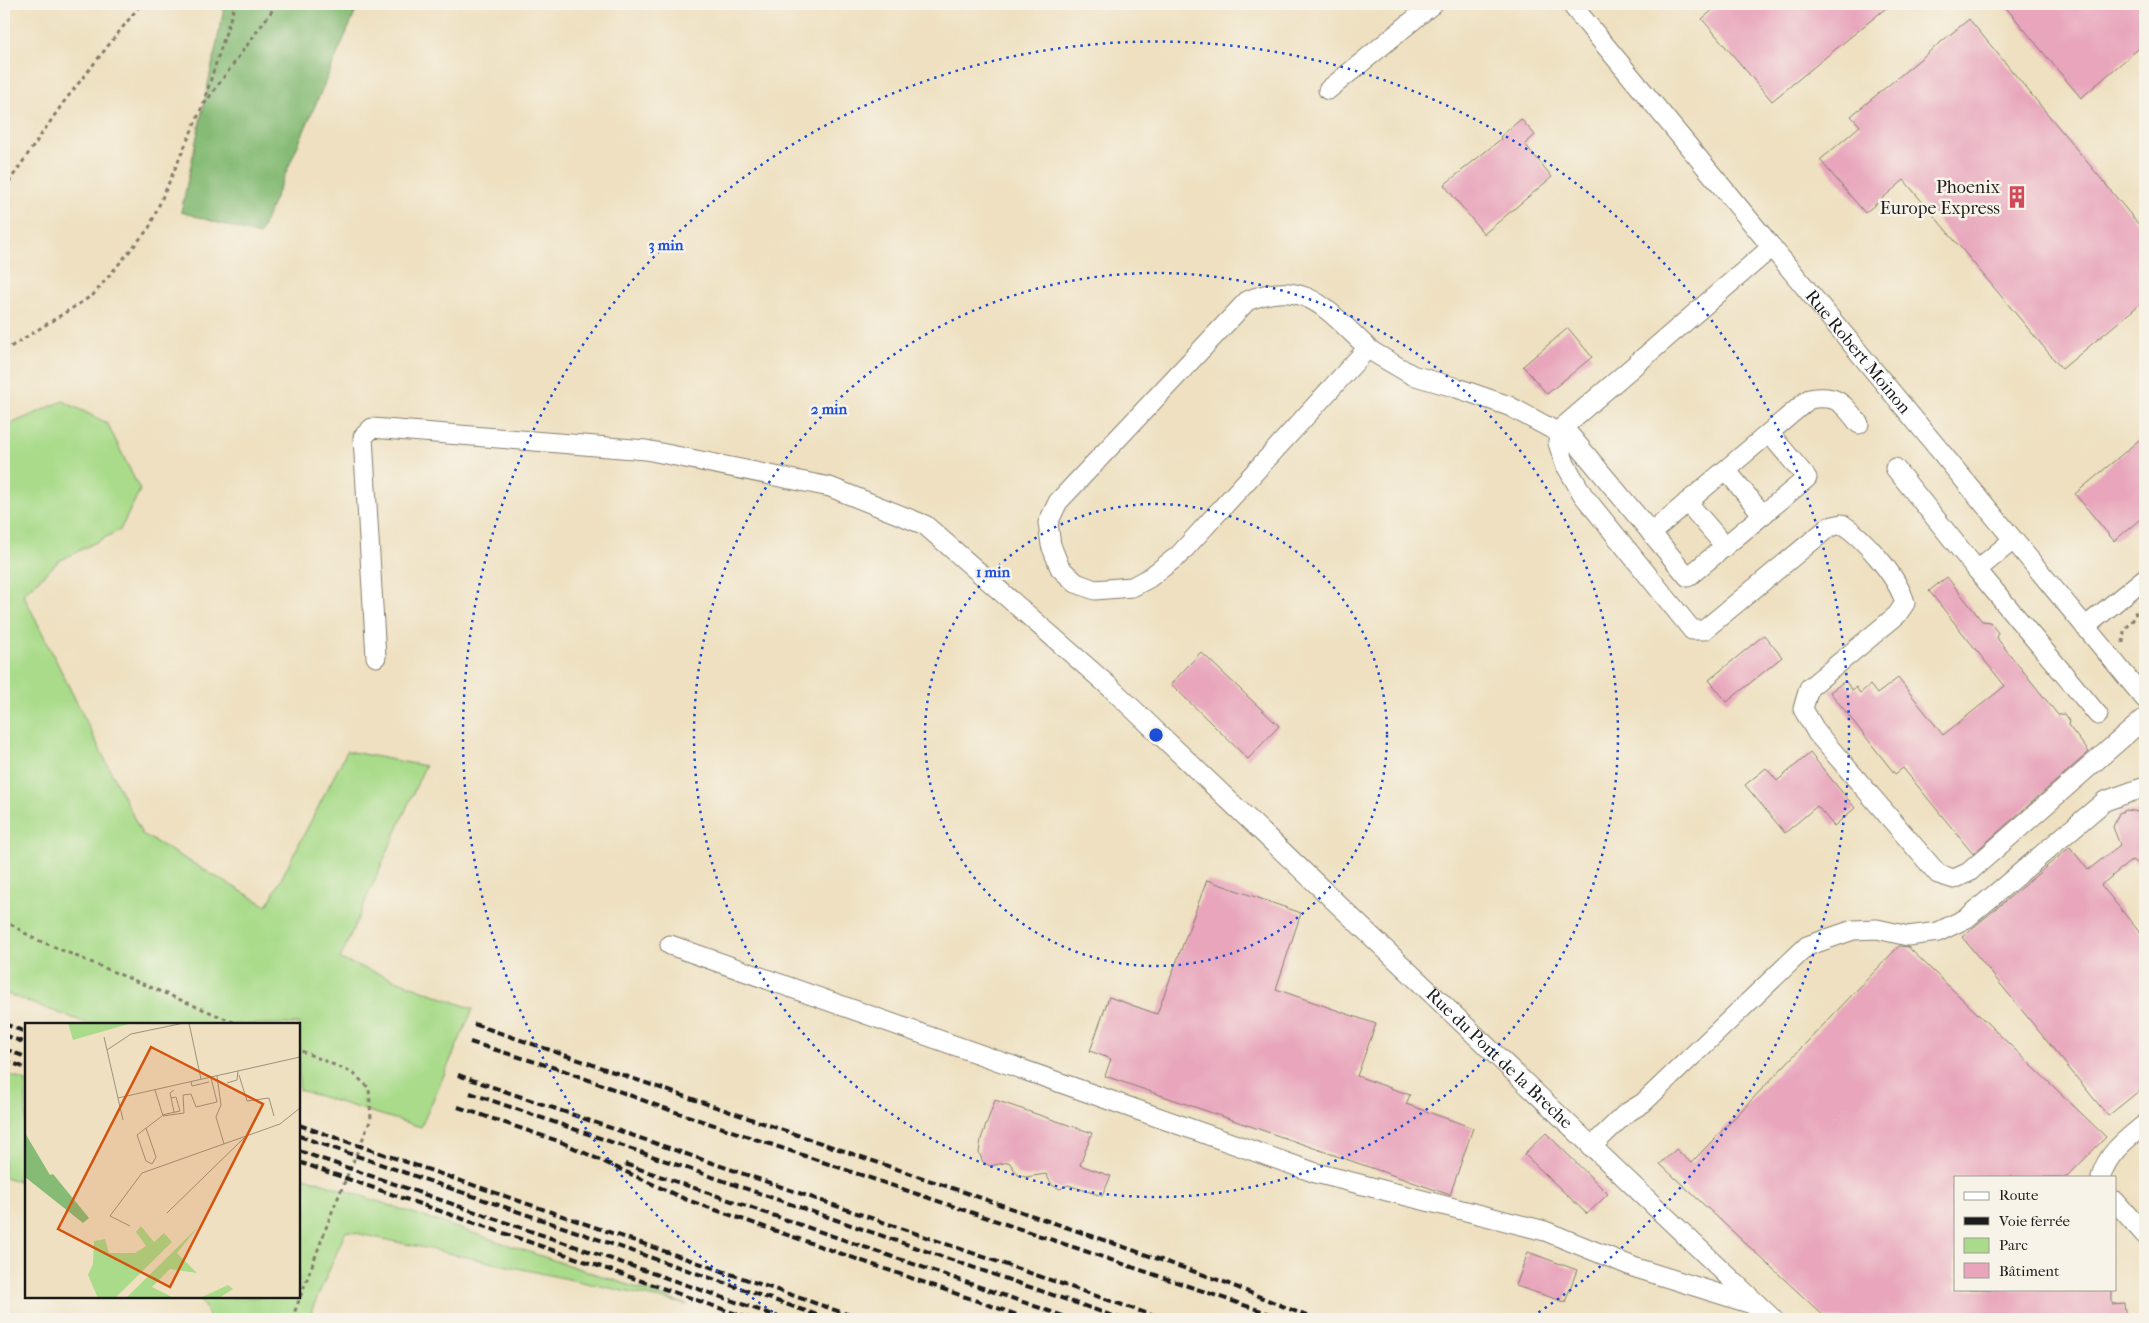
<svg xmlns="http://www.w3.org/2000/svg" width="2149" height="1323" viewBox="0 0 2149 1323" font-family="'IM FELL French Canon',serif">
	<rect width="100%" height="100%" fill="#f7f3e8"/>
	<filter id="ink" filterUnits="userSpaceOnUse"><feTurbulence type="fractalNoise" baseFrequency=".02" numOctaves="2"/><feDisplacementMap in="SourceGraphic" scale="10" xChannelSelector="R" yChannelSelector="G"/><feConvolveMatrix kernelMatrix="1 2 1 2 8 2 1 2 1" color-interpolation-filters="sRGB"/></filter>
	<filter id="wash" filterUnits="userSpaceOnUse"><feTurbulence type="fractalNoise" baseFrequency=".0096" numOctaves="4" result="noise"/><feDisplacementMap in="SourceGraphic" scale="20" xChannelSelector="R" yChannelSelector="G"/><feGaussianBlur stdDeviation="1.12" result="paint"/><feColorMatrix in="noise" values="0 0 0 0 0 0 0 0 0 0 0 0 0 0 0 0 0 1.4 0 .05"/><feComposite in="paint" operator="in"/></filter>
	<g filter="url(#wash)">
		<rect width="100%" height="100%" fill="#eee0c0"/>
		<g fill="#a9db8a" stroke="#627c53">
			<polygon points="63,401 107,423 140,490 120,530 59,561 23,594 142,834 267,906 347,751 425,766 340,959 473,1009 421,1127 299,1090 299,1024 89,1024 4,993 4,427"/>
			<polygon points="4,1073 26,1081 26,1183 4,1177"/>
			<polygon points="299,1175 688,1305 346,1231 308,1319 211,1319 199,1297 299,1297"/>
		</g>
		<polygon fill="#86bb76" stroke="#516c49" points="225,4 359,4 259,235 181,212"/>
		<g id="blocks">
			<g fill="#e8a5bc">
				<polygon points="1720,4 1891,4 1772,101 1702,19"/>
				<polygon points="2003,4 2145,4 2145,43 2081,98"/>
				<polygon points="1969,19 2145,232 2145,300 2062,369 1904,180 1865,213 1820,160 1860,126 1851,116"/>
				<polygon points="1521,119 1535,135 1525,144 1552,177 1484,234 1444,185 1501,139 1500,137"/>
				<polygon points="1568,328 1592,357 1547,394 1523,366"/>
				<polygon points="2145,435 2145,515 2114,541 2075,494"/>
				<polygon points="1947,577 1982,621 1990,622 1998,633 1996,637 2058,715 2064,714 2069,721 2068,725 2089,752 1973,854 1903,768 1895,774 1830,692 1845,681 1852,690 1856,687 1860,693 1870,685 1877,694 1898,678 1943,735 2005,686 1929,591"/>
				<polygon points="1764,635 1782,657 1727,702 1709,680"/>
				<polygon points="1201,652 1279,726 1248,759 1171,684"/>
				<polygon points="1810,753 1855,808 1834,826 1817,806 1785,833 1745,785 1766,768 1777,781"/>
				<polygon points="2127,810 2139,812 2145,820 2145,869 2132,860 2101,885 2145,939 2145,1086 2108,1116 1962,937 2070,847 2088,870 2120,845 2113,827 2119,813"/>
				<polygon points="1207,880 1301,913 1276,989 1376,1024 1357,1076 1410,1095 1406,1104 1473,1128 1450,1195 1105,1076 1111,1059 1090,1051 1109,997 1157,1014"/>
				<polygon points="1899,946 1908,947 2106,1137 2067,1177 1955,1177 1955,1289 2112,1290 2112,1304 2124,1303 2126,1319 1827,1319 1660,1164 1676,1149 1691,1163"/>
				<polygon points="995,1100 1092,1133 1080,1165 1111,1176 1102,1196 1068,1185 1060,1189 1052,1185 1046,1174 1026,1177 1018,1175 1009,1162 990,1166 983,1162 979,1153 981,1139"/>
				<polygon points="1546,1133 1608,1194 1587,1214 1524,1154"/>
				<polygon points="1528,1252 1577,1270 1565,1302 1516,1286"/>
			</g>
		</g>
	</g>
	<g filter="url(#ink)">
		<use href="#blocks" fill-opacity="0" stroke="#857e6e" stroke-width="1"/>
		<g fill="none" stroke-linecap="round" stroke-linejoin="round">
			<defs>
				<g id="minor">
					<path id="s1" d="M 1571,4 L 2145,699"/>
					<polyline points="1328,90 1433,4"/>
					<path d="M 1772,247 L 1563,427 L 1558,443 L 1565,464 L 1583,495 L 1692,630 L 1704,630 L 1829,527 L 1842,524 C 1864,538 1898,577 1905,603 L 1897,615 L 1809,688 L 1803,709 L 1817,733 L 1938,874 L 1954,879 L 1969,872 L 2145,718"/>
					<path d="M 1368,348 L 1179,555 L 1149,578 L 1132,587 L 1095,590 L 1076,583 L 1060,568 L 1051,545 L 1048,523 L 1058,502 L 1247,301 C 1305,276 1328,311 1368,348 L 1373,352 L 1412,375 L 1457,388 L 1509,406 L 1561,434"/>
					<polyline points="1563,427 1688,577 1807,478 1769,433"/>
					<polyline points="1895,468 1977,570"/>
					<polyline points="1726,470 1763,515"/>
					<polyline points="1687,502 1725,546"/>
					<path d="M 1651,533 L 1809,399 C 1837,394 1843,403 1859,424"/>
					<polyline points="2013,540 1977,570 2098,715"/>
					<polyline points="2085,627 2145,578"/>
					<path id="s2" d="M 376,657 L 363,437 L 372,428 L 646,450 L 830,487 L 925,525 L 1111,688 L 1773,1319"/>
					<polyline points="670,945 1316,1173 1545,1231 1636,1268 1755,1305"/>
					<polyline points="1591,1147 1625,1114 1643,1103 1807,946 1853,930 1877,929 1908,936 1938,932 1967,918 2105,801 2145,787"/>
					<path d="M 2101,1177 C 2107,1153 2127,1139 2145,1124"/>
					<polyline points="2115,1201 2145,1235"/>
				</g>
			</defs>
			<use href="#minor" stroke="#857e6e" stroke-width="21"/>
			<g stroke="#857e6e" stroke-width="3" stroke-dasharray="4 4" stroke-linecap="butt">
				<polyline points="203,104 235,4"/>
				<polyline points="4,189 63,103 141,4"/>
				<polyline points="4,351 93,295 149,228 202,107 277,4"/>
				<polyline points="2123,643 2124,631 2136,616 2135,611"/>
				<polyline points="4,920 33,938 238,1024"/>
				<polyline points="292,1319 332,1212 371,1119 369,1088 353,1073 299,1050"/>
			</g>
			<use href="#minor" stroke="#fff" stroke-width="19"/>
			<g stroke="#1c1c1c" stroke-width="4" stroke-dasharray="8 4" stroke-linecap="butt">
				<polyline points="4,1024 26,1032"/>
				<polyline points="474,1024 1121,1246 1224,1282 1314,1319"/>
				<polyline points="4,1035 26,1043"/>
				<polyline points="470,1042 565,1071 661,1107 1285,1319"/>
				<polyline points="4,1049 26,1057"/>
				<polyline points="4,1060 26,1068"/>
				<polyline points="458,1075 1163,1319"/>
				<polyline points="470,1093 1122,1319"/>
				<polyline points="458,1107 561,1142 687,1200 1029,1319"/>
				<polyline points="299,1125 861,1319"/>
				<polyline points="299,1136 829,1319"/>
				<polyline points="299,1151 785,1319"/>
				<polyline points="299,1162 751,1319"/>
				<polyline points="625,1164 1072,1319"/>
			</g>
		</g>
	</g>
	<g fill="none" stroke="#1d4ed8" stroke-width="2.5" stroke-dasharray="2.5 5">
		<circle cx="1156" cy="735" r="231"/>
		<circle cx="1156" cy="735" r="462"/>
		<path d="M779 1316A693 693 0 1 1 1533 1316"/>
	</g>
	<defs>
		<symbol id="building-bare" viewBox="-9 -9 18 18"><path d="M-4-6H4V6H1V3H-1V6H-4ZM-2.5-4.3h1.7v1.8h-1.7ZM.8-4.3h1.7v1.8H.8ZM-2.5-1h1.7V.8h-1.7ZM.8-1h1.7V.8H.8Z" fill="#d1495b" stroke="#f7f3e8" stroke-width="2.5" paint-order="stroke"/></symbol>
	</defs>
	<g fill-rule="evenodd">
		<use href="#building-bare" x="2001" y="181" width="32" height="32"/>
	</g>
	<g text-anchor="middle" stroke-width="5" stroke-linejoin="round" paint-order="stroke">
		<g font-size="18" fill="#1c1c1c" stroke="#f7f3e8" text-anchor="end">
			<text x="2000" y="193">Phoenix<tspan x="2000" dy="21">Europe Express</tspan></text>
		</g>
		<g font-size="18" fill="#1c1c1c" stroke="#f7f3e8">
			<text dy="6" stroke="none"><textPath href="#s1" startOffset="451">Rue Robert Moinon</textPath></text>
			<text dy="6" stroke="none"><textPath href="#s2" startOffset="1582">Rue du Pont de la Breche</textPath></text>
		</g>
	</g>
	<g transform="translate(25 1023)">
		<rect width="275" height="275" fill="#eee0c0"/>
		<path d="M 43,0 L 107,0 L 48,17 ZM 116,203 L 129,219 L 139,210 L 147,219 L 90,275 L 73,275 L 63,252 L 68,241 L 69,218 L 80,216 L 84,230 L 110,230 L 121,223 L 111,209 ZM 173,204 L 152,230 L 172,250 L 145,246 L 127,264 L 149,275 L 101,275 ZM 203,262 L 208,266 L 194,275 L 175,275 Z" fill="#a9db8a"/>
		<path d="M 0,110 L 25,152 L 28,151 L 64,195 L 58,200 L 0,154 Z" fill="#86bb76"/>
		<path fill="none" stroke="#9a927e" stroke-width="1" d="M 164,0 L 176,56M 79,14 L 98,97M 82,27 L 106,11 L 159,0M 214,52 L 222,78 L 244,75 L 249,93M 192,53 L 196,82 L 191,94 L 199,121M 166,59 L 167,63 L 184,59M 202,60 L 212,57 L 213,48M 130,67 L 138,93 L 159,90 L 158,72 L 166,71 L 171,84 L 192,79 L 186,55M 149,67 L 145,70 L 149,89M 93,75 L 275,34M 137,92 L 155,88 L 151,74 L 146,75M 121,105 L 131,134 L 127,141 L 121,138 L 112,112 L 137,93M 142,190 L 219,115M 105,203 L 85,193 L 117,150 L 255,101 L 275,85"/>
		<path fill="#d4530e" fill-opacity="0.15" stroke="#d4530e" stroke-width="2.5" d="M 126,24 L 238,81 L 145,264 L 33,206 Z"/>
		<rect width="275" height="275" fill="none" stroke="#1c1c1c" stroke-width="2.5"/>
	</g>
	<circle cx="1156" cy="735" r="8" fill="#1d4ed8" stroke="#f7f3e8" stroke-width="2.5"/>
	<g font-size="15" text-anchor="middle" font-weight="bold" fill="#1d4ed8" stroke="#f7f3e8" stroke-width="5" stroke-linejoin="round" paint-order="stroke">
		<text x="666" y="250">3 min</text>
		<text x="829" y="414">2 min</text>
		<text x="993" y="577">1 min</text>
	</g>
	<rect width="2149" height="1323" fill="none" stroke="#f7f3e8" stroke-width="20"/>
	<rect x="1954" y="1176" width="162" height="115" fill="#f7f3e8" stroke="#9f9d96"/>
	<rect x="1964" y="1192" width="25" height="8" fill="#ffffff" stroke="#9f9d96"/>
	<text x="1999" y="1200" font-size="15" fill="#1c1c1c">Route</text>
	<rect x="1964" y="1217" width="25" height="8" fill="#1c1c1c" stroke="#9f9d96"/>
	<text x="1999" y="1226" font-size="15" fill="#1c1c1c">Voie ferrée</text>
	<rect x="1964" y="1238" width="25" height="15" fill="#a9db8a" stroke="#9f9d96"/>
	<text x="1999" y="1250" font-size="15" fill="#1c1c1c">Parc</text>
	<rect x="1964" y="1263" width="25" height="15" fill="#e8a5bc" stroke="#9f9d96"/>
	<text x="1999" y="1276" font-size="15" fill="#1c1c1c">Bâtiment</text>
</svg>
